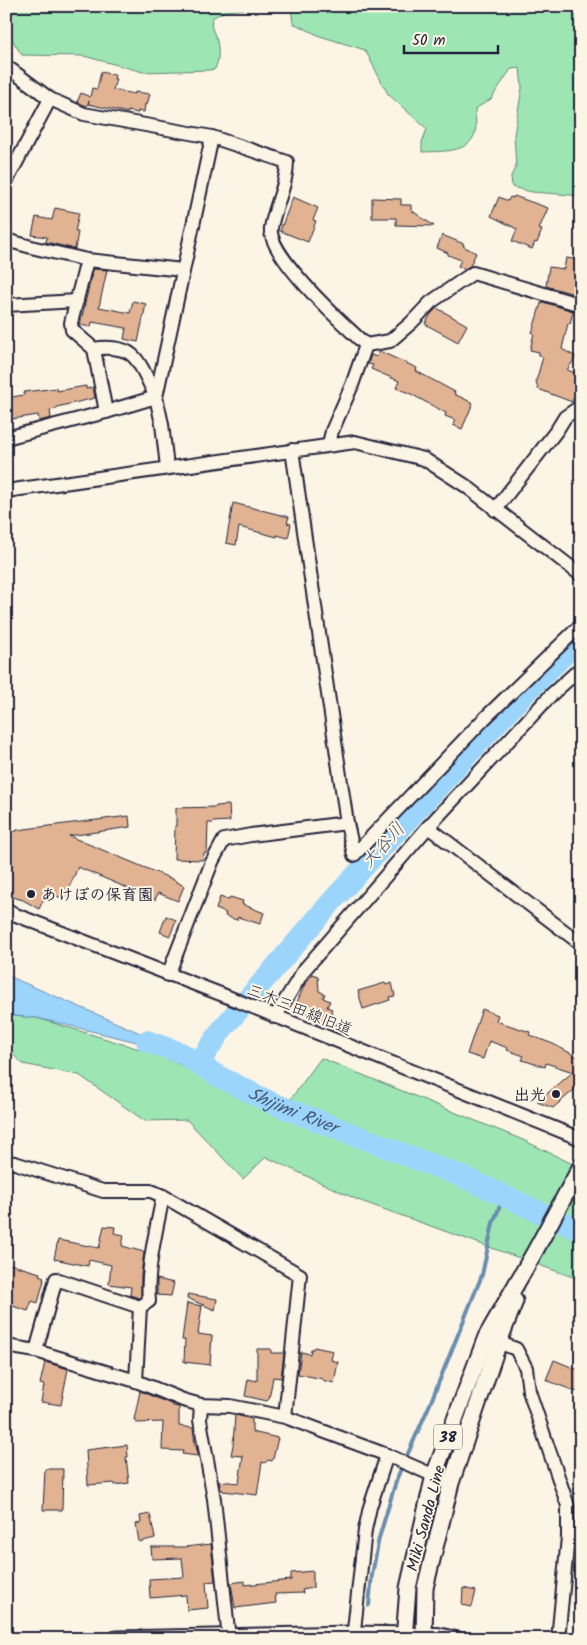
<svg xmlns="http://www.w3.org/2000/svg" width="587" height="1645" viewBox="0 0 587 1645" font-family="Kalam,'Klee One',sans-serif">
	<rect width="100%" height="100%" fill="#fcf5e5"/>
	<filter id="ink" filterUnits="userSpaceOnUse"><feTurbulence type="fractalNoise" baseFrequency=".02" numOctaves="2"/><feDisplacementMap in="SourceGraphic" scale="10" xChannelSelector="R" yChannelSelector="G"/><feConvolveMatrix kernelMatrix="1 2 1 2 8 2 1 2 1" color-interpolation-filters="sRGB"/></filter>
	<g filter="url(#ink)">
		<g fill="#9de6b4" stroke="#608478">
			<path d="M 15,6 L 249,6 L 246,9 L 225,11 L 212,18 C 210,30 214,30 217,41 C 219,51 219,60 215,69 L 210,70 L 143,72 L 84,56 L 22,55 C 7,33 8,32 15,6 Z"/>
			<path d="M 290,6 L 581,6 L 581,197 L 571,195 L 532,192 L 512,187 L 511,176 L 516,167 L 514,135 L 522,88 L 520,68 L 511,69 L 491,99 L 475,109 C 475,116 477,126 475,133 C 469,154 439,151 422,152 L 422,142 L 427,129 L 388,94 L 365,50 L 320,36 L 293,23 L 291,8 Z"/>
			<polygon points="6,1015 37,1018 159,1055 281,1112 321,1058 523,1140 581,1168 581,1280 358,1200 266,1157 243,1179 187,1120 145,1121 79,1075 23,1064 6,1048"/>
		</g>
		<polygon fill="#9cd5fc" stroke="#6b8daf" points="6,975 191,1055 37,1018 6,1015"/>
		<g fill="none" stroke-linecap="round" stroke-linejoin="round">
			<polyline stroke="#6b8daf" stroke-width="4" points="369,1605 372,1575 379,1538 397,1478 430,1404 482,1275 493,1223 504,1196"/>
			<g stroke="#9cd5fc" stroke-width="22">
				<path id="s1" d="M 147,1041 L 181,1053 L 218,1076 L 272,1103 L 463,1177 L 581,1231"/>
				<polyline points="198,1064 223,1028 334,899 520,698 581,638"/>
			</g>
		</g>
		<g fill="#e1b392" stroke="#22223b">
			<polygon points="101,72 115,75 114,79 116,79 113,90 135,94 135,92 150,94 147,105 145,104 144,112 138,111 138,113 128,111 128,113 88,104 89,101 87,106 77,102 81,93 90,97 92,88 97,89"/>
			<polygon points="514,196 548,208 539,229 542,230 537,243 535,242 532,249 512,241 517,229 491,216 499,197 508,201 510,197 513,198"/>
			<polygon points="293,197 318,208 313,220 316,221 308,242 280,231"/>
			<polygon points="372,198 401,199 401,205 411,205 411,210 434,226 396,225 396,218 372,218"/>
			<polygon points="55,208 79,213 75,232 78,232 75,249 46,242 47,237 32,235 36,217 52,220"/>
			<polygon points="442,235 464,244 463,246 476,253 470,266 464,269 458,266 461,260 448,255 448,253 437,248"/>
			<polygon points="566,258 581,260 581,296 546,286 549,267 564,269"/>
			<polygon points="93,269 107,270 99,307 130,313 133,301 146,304 138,342 124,339 126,328 92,322 91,327 80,325"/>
			<polygon points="543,302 573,311 570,324 568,323 562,349 576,357 567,370 581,375 581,398 574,397 572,402 538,389 536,381 543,357 539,355 539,352 530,350 534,333 532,333 541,303 543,304"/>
			<polygon points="437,308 467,325 458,342 425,324 431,314"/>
			<polygon points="379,351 417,368 416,371 455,392 454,394 473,403 462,429 453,425 455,420 445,416 446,413 409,393 396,388 399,381 371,369 373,365 368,364 371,355 377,357"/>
			<polygon points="86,386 86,389 93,387 95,398 57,407 57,409 50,410 51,418 39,421 38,415 6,420 6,398 24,395 24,392 57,388 57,391"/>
			<polygon points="233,503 289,517 287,523 291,524 288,538 277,535 277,537 239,527 236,545 226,543"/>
			<polygon points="229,805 230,821 213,822 213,823 208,823 207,853 204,853 203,860 174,859 175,826 176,826 176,808 216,807 216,806"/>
			<polygon points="129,816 130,827 69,836 172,879 184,886 178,901 158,893 155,900 78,867 64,899 47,892 39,909 23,900 9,896 6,880 6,832 17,831 17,830"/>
			<polygon points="220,897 229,900 230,897 243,901 242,904 264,913 260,924 238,917 237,920 225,916 226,913 216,909"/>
			<polygon points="166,916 176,920 170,936 160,932"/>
			<polygon points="312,974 318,976 319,991 325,994 323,998 330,1001 327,1007 332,1009 331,1012 340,1033 316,1022 317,1019 314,1017 294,1009 304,986"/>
			<polygon points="385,983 386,985 392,983 395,996 389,997 390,1000 363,1009 358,991"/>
			<polygon points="482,1009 498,1015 496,1021 530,1032 529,1035 553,1044 576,1056 581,1060 581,1084 553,1108 537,1102 573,1072 546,1063 545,1067 522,1060 524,1056 507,1050 508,1048 489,1041 483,1059 467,1054"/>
			<polygon points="104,1226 115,1227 114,1233 124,1235 122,1246 144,1252 141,1275 141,1297 139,1298 130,1295 131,1287 109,1284 111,1265 89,1260 88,1266 54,1259 58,1240 99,1248"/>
			<polygon points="6,1263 40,1273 39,1275 44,1277 43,1280 44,1280 38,1303 32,1301 28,1311 6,1304"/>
			<polygon points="157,1279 174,1283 171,1296 157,1295"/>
			<polygon points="188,1294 217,1299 215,1310 187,1298"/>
			<polygon points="187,1303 202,1306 198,1334 212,1336 210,1365 184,1362 185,1340 182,1340"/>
			<polygon points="314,1347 333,1351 331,1360 338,1362 334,1383 322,1380 323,1379 298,1374 301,1352 310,1354 311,1349 313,1349"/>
			<polygon points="257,1349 271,1349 271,1353 284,1353 281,1378 273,1377 269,1399 267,1401 245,1396 248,1379 257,1381"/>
			<polygon points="554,1360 581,1371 581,1383 577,1392 546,1380"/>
			<polygon points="45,1362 68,1369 61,1405 41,1402 44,1385 40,1384"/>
			<polygon points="140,1391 173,1405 173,1406 179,1407 179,1426 193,1428 195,1445 196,1445 198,1456 182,1454 183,1451 162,1450 163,1422 136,1423 136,1420 134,1420"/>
			<polygon points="235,1415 252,1419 252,1432 278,1438 273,1459 272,1461 268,1460 265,1463 262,1462 257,1495 223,1491 223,1490 221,1490 219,1481 239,1483 243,1456 231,1455 233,1445"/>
			<polygon points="127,1445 128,1457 126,1457 129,1483 115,1485 114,1483 88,1485 86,1450"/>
			<polygon points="45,1469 63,1469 62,1510 43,1510"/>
			<polygon points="150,1514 155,1538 139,1542 136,1524 141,1523 140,1516"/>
			<polygon points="211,1544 215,1581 206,1582 208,1608 187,1610 186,1595 150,1598 149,1579 184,1577 182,1558 152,1559 151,1547 185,1547"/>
			<polygon points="313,1571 313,1588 302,1590 303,1593 275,1594 276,1603 235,1608 231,1583 245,1581 245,1585 291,1580 291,1573"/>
			<polygon points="463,1588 476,1591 472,1607 462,1605"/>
		</g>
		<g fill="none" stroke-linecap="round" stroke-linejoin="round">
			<defs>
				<g id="minor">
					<path d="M 6,66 L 50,99 L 84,114 L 212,137 L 287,162 C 287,185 275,205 271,228 C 267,255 345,326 366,345"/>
					<polyline points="6,182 50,99"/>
					<polyline points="6,240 35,248 87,260 183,270"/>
					<polyline points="87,260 71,323 72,330 94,349 106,412"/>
					<polyline points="6,305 77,301"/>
					<polyline points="366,345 390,341 411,323 431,302 473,273 581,305"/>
					<path d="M 6,438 L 106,412 L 156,397 C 150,386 142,363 132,355 C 123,347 105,347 94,349"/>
					<polyline points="329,444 332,431 352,385 366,345"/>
					<polyline points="167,467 162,424 156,397 212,137"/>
					<polyline points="6,491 355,442 424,459 466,486 581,575"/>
					<polyline points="495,510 557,430 565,417 581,406"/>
					<polyline points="581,668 552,694 428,827 581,944"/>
					<polyline points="347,823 354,855 484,719 581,625"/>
					<polyline points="6,909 16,915 223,995 581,1139"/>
					<polyline points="168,975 212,862 224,840 251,835 347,823 292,450"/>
					<polyline points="275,1017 304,970 428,827"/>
					<polyline points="6,1162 15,1163 103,1191 151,1191 163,1196 300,1275 285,1417"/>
					<polyline points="492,1340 516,1349 526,1368 529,1391 568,1506 568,1537 558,1639"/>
					<polyline points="6,1346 36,1351 136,1381 183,1400 201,1405 230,1406 285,1417 387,1455 451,1483"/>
					<polyline points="36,1351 56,1279 140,1307"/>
					<path d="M 136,1381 L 140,1307 L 149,1301 C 146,1270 157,1227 163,1196"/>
					<polyline points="201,1405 200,1420 214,1499 229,1639"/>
					<polyline points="424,1634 438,1634 460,1639"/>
					<polyline points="353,1639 365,1530 370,1507 387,1455"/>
				</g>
				<g id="major">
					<polyline points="116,1639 353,1634 413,1635"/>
					<polyline points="404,1639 408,1588 434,1475 486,1337 534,1253 581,1166"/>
					<polyline points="424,1639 425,1588 451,1483 499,1342 515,1301"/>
				</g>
			</defs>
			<use href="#minor" stroke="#22223b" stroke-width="16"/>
			<use href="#major" stroke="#22223b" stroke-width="19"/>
			<use href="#minor" stroke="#fcf5e5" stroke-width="12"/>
			<use href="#major" stroke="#fcf5e5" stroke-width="15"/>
		</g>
	</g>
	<g fill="#22223b" stroke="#fcf5e5" stroke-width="2">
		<circle cx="31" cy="894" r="5"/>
		<circle cx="556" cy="1094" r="5"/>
	</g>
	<g text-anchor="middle" stroke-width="4" stroke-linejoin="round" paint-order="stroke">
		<rect fill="#fcf5e5" stroke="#63616e" stroke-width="1" x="434" y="1424.5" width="28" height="25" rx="4"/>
		<g font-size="15" font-weight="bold" fill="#22223b">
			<text x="448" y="1442">38</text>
		</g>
		<g font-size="16" font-weight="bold" fill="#22223b" stroke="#fcf5e5" text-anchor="start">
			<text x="41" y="900">あけぼの保育園</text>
			<text x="546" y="1100" text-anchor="end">出光</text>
		</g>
		<g font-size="16" fill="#22223b" stroke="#fcf5e5">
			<text transform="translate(300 1009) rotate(22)" y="6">三木三田線旧道</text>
			<text transform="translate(425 1518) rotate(-75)" y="6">Miki Sanda Line</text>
		</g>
		<g font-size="18" font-style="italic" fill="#475875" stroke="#fcf5e5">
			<text transform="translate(383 845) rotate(-47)" y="6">大谷川</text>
			<text dy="6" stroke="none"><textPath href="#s1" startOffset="162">Shijimi River</textPath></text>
		</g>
	</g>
	<rect width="587" height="1645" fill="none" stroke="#fcf5e5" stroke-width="25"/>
	<rect x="12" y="12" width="562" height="1620" fill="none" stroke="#22223b" stroke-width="2" filter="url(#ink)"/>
	<path d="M404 45v8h94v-8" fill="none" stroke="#22223b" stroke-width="2.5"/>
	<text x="412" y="45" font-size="15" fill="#22223b" stroke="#fcf5e5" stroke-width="4" paint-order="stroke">50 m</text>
</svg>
